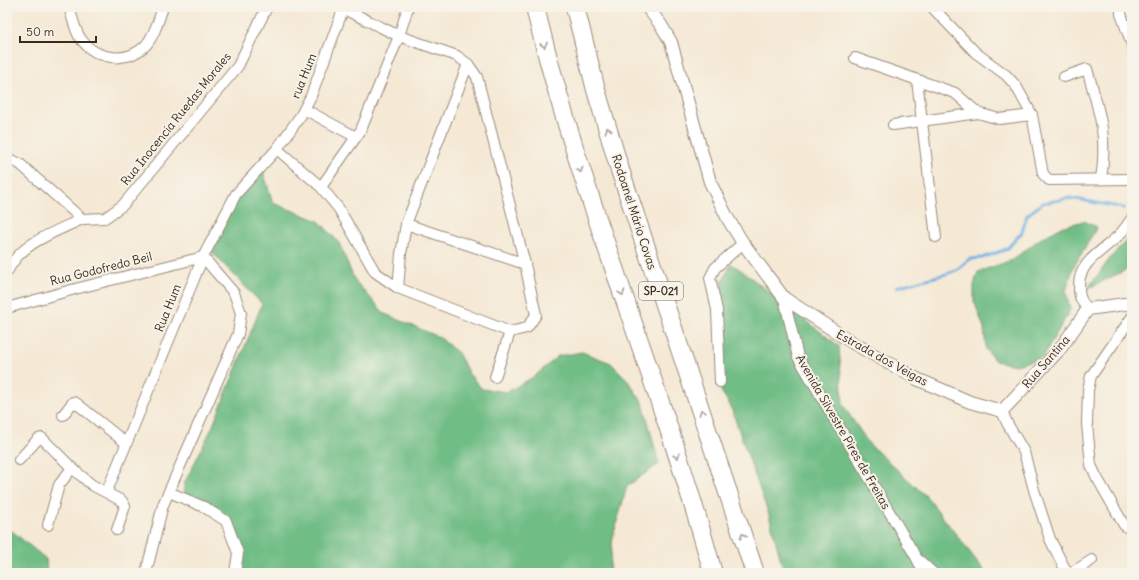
<svg xmlns="http://www.w3.org/2000/svg" width="1139" height="580" viewBox="0 0 1139 580" font-family="Delius,sans-serif">
	<rect width="100%" height="100%" fill="#f7f3e8"/>
	<filter id="ink" filterUnits="userSpaceOnUse"><feTurbulence type="fractalNoise" baseFrequency=".025" numOctaves="2"/><feDisplacementMap in="SourceGraphic" scale="8" xChannelSelector="R" yChannelSelector="G"/><feConvolveMatrix kernelMatrix="1 2 1 2 8 2 1 2 1" color-interpolation-filters="sRGB"/></filter>
	<filter id="wash" filterUnits="userSpaceOnUse"><feTurbulence type="fractalNoise" baseFrequency=".012" numOctaves="4" result="noise"/><feDisplacementMap in="SourceGraphic" scale="16" xChannelSelector="R" yChannelSelector="G"/><feGaussianBlur stdDeviation="0.9" result="paint"/><feColorMatrix in="noise" values="0 0 0 0 0 0 0 0 0 0 0 0 0 0 0 0 0 1.4 0 .05"/><feComposite in="paint" operator="in"/></filter>
	<g filter="url(#wash)">
		<rect width="100%" height="100%" fill="#f5e9d5"/>
		<g fill="#71bd86" stroke="#567452">
			<polygon points="262,168 273,203 319,221 339,243 355,281 385,314 439,337 458,353 469,374 482,389 507,392 535,376 558,356 582,352 611,363 626,378 643,403 659,464 627,486 613,537 609,573 235,573 238,553 226,521 185,498 184,484 212,428 262,304 209,249 238,195"/>
			<polygon points="1084,221 1097,227 1073,268 1066,291 1070,310 1043,357 1016,365 995,361 986,349 984,328 974,301 974,285 978,272 1012,260 1040,239 1064,226"/>
			<polygon points="1132,234 1132,267 1087,289 1112,256"/>
			<polygon points="731,264 741,270 839,346 843,405 869,444 927,497 986,573 784,573 769,515 730,405 721,391 722,283"/>
			<polygon points="7,527 46,559 47,573 7,573"/>
		</g>
		<g fill="none" stroke-linecap="round" stroke-linejoin="round">
			<polyline stroke="#6cb0e2" stroke-width="3" points="896,287 946,274 958,269 969,259 982,258 1007,249 1022,232 1027,215 1043,203 1070,198 1124,208"/>
		</g>
	</g>
	<g filter="url(#ink)">
		<g fill="none" stroke-linecap="round" stroke-linejoin="round">
			<defs>
				<g id="minor">
					<path d="M 69,7 C 72,16 74,27 79,36 C 93,59 125,65 145,46 C 154,37 159,19 163,7"/>
					<polyline points="932,7 976,53 1006,75 1016,86 1032,115 1043,174 1049,180 1132,179"/>
					<polyline points="1121,7 1121,14 1132,45"/>
					<polyline points="855,58 955,93 978,113 999,119 1032,115"/>
					<path d="M 1064,77 L 1087,69 C 1099,111 1108,135 1101,179"/>
					<polyline points="917,80 936,237"/>
					<polyline points="304,109 356,137"/>
					<polyline points="893,125 978,113"/>
					<polyline points="277,149 321,187 339,209 375,272 398,288 510,332 527,328 536,315 525,264 477,77 468,64 457,56 399,36 344,9"/>
					<polyline points="7,158 20,164 82,219"/>
					<polyline points="321,187 361,130 399,36 408,7"/>
					<polyline points="82,219 105,218 123,205 238,66 267,7"/>
					<polyline points="406,224 525,264"/>
					<path d="M 7,272 C 20,243 55,232 82,219"/>
					<polyline points="398,288 401,254 406,224 468,64"/>
					<polyline points="784,298 798,357 916,557 924,573"/>
					<polyline points="7,308 75,289 203,257 234,293 241,313 238,334 163,505 146,573"/>
					<path d="M 1088,309 C 1081,301 1079,298 1079,287 C 1078,262 1103,251 1119,235 C 1124,230 1128,224 1132,218"/>
					<polyline points="1132,317 1091,376 1088,390 1087,424 1091,465 1096,476 1124,525 1132,531"/>
					<polyline points="495,377 510,332"/>
					<polyline points="720,382 717,310 710,278 715,268 743,243"/>
					<polyline points="1002,411 1007,423 1024,452 1034,490 1050,539 1067,573"/>
					<polyline points="63,415 73,402 76,403 126,443"/>
					<polyline points="19,460 38,439 42,438 72,468 59,485 48,525"/>
					<polyline points="72,468 92,485 122,501 125,506 117,530"/>
					<polyline points="107,491 203,257 236,194 277,149 301,115 311,96 344,7"/>
					<polyline points="169,492 204,507 226,521 238,553 235,573"/>
					<polyline points="920,561 933,573"/>
					<polyline points="1071,573 1092,560"/>
				</g>
				<polyline id="tertiary" points="647,7 661,25 671,42 710,182 728,219 743,243 784,298 853,343 917,379 970,402 1002,411 1060,349 1088,309 1132,303"/>
				<g id="motorway">
					<path d="M 535,7 C 581,200 661,382 713,573"/>
					<polyline points="575,7 596,90 620,170 755,573"/>
				</g>
			</defs>
			<use href="#minor" stroke="#988a7a" stroke-width="12"/>
			<use href="#tertiary" stroke="#988a7a" stroke-width="14"/>
			<use href="#motorway" stroke="#988a7a" stroke-width="20"/>
			<use href="#minor" stroke="#fff" stroke-width="10"/>
			<use href="#tertiary" stroke="#fff" stroke-width="12"/>
			<use href="#motorway" stroke="#fff" stroke-width="18"/>
		</g>
		<defs><path id="oneway-chevron" d="M-2-3.5L2.5 0L-2 3.5" fill="none" stroke-width="1.6" stroke-linecap="round" stroke-linejoin="round"/></defs>
		<g stroke="#a79f9a">
			<use href="#oneway-chevron" transform="translate(544 45) rotate(77)"/>
			<use href="#oneway-chevron" transform="translate(608 130) rotate(-107)"/>
			<use href="#oneway-chevron" transform="translate(580 170) rotate(73)"/>
			<use href="#oneway-chevron" transform="translate(622 293) rotate(71)"/>
			<use href="#oneway-chevron" transform="translate(702 412) rotate(-109)"/>
			<use href="#oneway-chevron" transform="translate(677 456) rotate(71)"/>
			<use href="#oneway-chevron" transform="translate(743 536) rotate(-108)"/>
		</g>
	</g>
	<g text-anchor="middle" stroke-width="4" stroke-linejoin="round" paint-order="stroke">
		<rect fill="#f7f3e8" stroke="#73665b" stroke-width="1" x="639" y="282" width="44" height="18" rx="3"/>
		<g font-size="11" font-weight="bold" fill="#3b2a1e">
			<text x="661" y="295">SP-021</text>
		</g>
		<g font-size="12" fill="#3b2a1e" stroke="#f7f3e8">
			<text transform="translate(304 76) rotate(-68)" y="4">rua Hum</text>
			<text transform="translate(176 119) rotate(-51)" y="4">Rua Inocencia Ruedas Morales</text>
			<text transform="translate(634 212) rotate(72)" y="4">Rodoanel Mário Covas</text>
			<text transform="translate(101 269) rotate(-14)" y="4">Rua Godofredo Beil</text>
			<text transform="translate(168 308) rotate(-68)" y="4">Rua Hum</text>
			<text transform="translate(882 358) rotate(29)" y="4">Estrada dos Veigas</text>
			<text transform="translate(1046 362) rotate(-49)" y="4">Rua Santina</text>
			<text transform="translate(843 432) rotate(60)" y="4">Avenida Silvestre Pires de Freitas</text>
		</g>
	</g>
	<rect width="1139" height="580" fill="none" stroke="#f7f3e8" stroke-width="24"/>
	<path d="M20 36v6h76v-6" fill="none" stroke="#3b2a1e" stroke-width="2"/>
	<text x="26" y="36" font-size="12" fill="#3b2a1e" stroke="#f7f3e8" stroke-width="3" paint-order="stroke">50 m</text>
</svg>
